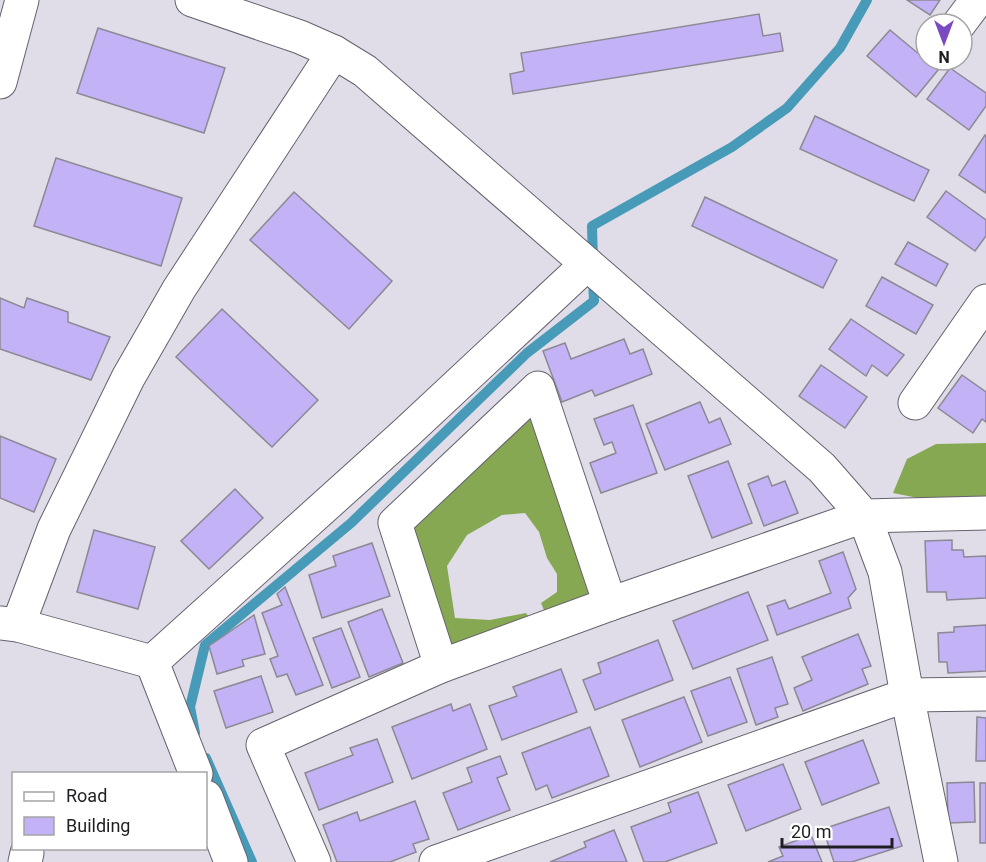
<svg xmlns="http://www.w3.org/2000/svg" width="986" height="862" viewBox="0 0 986 862" font-family="Roboto,sans-serif">
	<rect width="100%" height="100%" fill="#e0dde9"/>
	<g fill="#87a852">
		<polygon points="530,405 601,600 549,622 541,603 557,592 557,574 547,558 539,532 525,513 502,515 467,535 447,566 455,618 490,620 526,613 534,624 444,661 406,526"/>
		<polygon points="986,443 986,501 938,502 893,493 907,459 936,444"/>
	</g>
	<g fill="none" stroke-linecap="round" stroke-linejoin="round">
		<g stroke="#489bb8" stroke-width="10">
			<polyline points="593,260 592,226 732,147 787,108 840,48 867,0"/>
			<polyline points="195,733 190,707 205,645 351,523 527,353 594,301 593,279"/>
			<polyline points="206,758 252,862"/>
		</g>
	</g>
	<g fill="#c3b2f5" stroke="#8c8994" stroke-width="1.5">
		<polygon points="907,0 940,0 930,15"/>
		<polygon points="759,14 763,36 780,33 783,51 513,94 510,74 524,71 521,53"/>
		<polygon points="98,28 225,68 204,133 77,93"/>
		<polygon points="890,30 938,70 916,97 867,56"/>
		<polygon points="950,68 986,93 986,106 969,130 927,99"/>
		<polygon points="815,116 929,170 914,201 800,149"/>
		<polygon points="985,135 986,136 986,193 959,175"/>
		<polygon points="56,158 182,198 161,266 34,226"/>
		<polygon points="946,191 986,220 986,236 975,251 927,217"/>
		<polygon points="294,192 392,281 349,329 250,240"/>
		<polygon points="705,197 837,260 823,288 692,226"/>
		<polygon points="908,242 948,264 936,286 895,264"/>
		<polygon points="882,277 933,305 916,334 866,306"/>
		<polygon points="0,298 24,308 27,298 68,312 68,322 110,337 91,380 0,349"/>
		<polygon points="222,309 318,400 272,447 176,357"/>
		<polygon points="851,319 904,355 887,376 872,365 866,376 829,349"/>
		<polygon points="624,339 630,354 643,349 652,374 595,396 592,390 562,402 543,351 565,343 571,359"/>
		<polygon points="821,365 867,397 845,428 799,396"/>
		<polygon points="962,375 986,392 986,422 982,419 973,433 938,408"/>
		<polygon points="700,402 709,423 720,418 731,444 665,470 646,424"/>
		<polygon points="633,405 657,473 601,493 590,463 616,453 612,442 604,445 594,419"/>
		<polygon points="0,436 56,459 34,512 0,498"/>
		<polygon points="728,461 752,523 712,538 688,476"/>
		<polygon points="768,476 772,486 785,481 798,513 764,526 748,484"/>
		<polygon points="235,489 263,518 209,569 181,541"/>
		<polygon points="94,530 155,547 138,609 77,592"/>
		<polygon points="952,540 952,550 963,550 964,557 986,556 986,598 947,600 946,592 927,592 925,541"/>
		<polygon points="372,543 390,596 322,618 309,575 336,566 333,556"/>
		<polygon points="843,552 856,589 848,598 851,608 777,635 767,606 785,600 789,609 831,593 819,561"/>
		<polygon points="285,587 323,685 296,695 287,674 277,677 270,659 278,656 262,613 282,605 277,594"/>
		<polygon points="748,592 768,640 693,669 673,621"/>
		<polygon points="382,609 403,663 369,677 348,622"/>
		<polygon points="254,615 265,654 242,660 244,666 217,674 209,646"/>
		<polygon points="986,625 986,671 948,673 947,662 939,662 938,633 954,632 954,627"/>
		<polygon points="341,628 360,677 332,688 313,638"/>
		<polygon points="858,634 871,666 862,669 868,684 803,711 794,688 812,680 802,657"/>
		<polygon points="658,640 673,680 595,710 583,680 601,673 598,663"/>
		<polygon points="772,657 788,704 775,708 778,717 756,725 737,669"/>
		<polygon points="561,669 577,712 502,740 489,706 517,696 513,687"/>
		<polygon points="261,676 273,712 226,728 214,691"/>
		<polygon points="730,677 747,722 708,736 691,691"/>
		<polygon points="684,697 702,742 640,767 622,720"/>
		<polygon points="451,704 453,711 470,704 487,749 412,779 392,727"/>
		<polygon points="977,717 986,718 986,761 976,761"/>
		<polygon points="590,727 609,776 552,798 547,785 536,790 522,753"/>
		<polygon points="377,739 393,782 319,810 305,773 353,755 350,748"/>
		<polygon points="863,740 879,783 822,805 805,762"/>
		<polygon points="500,756 507,774 497,778 510,810 458,830 443,793 472,782 467,768"/>
		<polygon points="783,764 801,809 746,831 728,785"/>
		<polygon points="974,782 975,822 948,823 947,783"/>
		<rect x="980" y="783" width="6" height="60"/>
		<polygon points="698,792 717,843 665,862 644,862 631,827 671,812 668,803"/>
		<polygon points="415,801 429,839 413,844 416,852 390,862 337,862 323,825 357,812 360,821"/>
		<polygon points="889,807 902,846 852,862 834,862 823,829"/>
		<polygon points="614,830 627,862 550,862 586,847 584,842"/>
		<polygon points="811,835 822,862 768,862 783,856 779,847"/>
	</g>
	<g fill="none" stroke-linecap="round" stroke-linejoin="round">
		<defs>
			<g id="minor">
				<polyline points="959,24 977,0"/>
				<polyline points="915,403 986,301"/>
				<polyline points="0,623 18,625 152,662"/>
				<polyline points="18,625 54,529 128,378 179,289 334,52"/>
				<polyline points="441,666 395,523 538,388 610,604"/>
				<polyline points="25,862 27,853"/>
				<polyline points="314,862 263,745 441,666 610,604 864,516 986,513"/>
				<polyline points="436,862 907,695 986,694"/>
			</g>
			<g id="tertiary">
				<polyline points="192,0 300,37 334,52 365,71 822,468 864,516 885,572 907,695 941,862"/>
				<polyline points="0,82 22,0"/>
				<polyline points="196,774 152,662 406,433 587,264"/>
				<polyline points="206,797 231,862"/>
			</g>
		</defs>
		<use href="#minor" stroke="#65626d" stroke-width="35"/>
		<use href="#tertiary" stroke="#65626d" stroke-width="35"/>
		<use href="#minor" stroke="#fff" stroke-width="33"/>
		<use href="#tertiary" stroke="#fff" stroke-width="33"/>
	</g>
	<rect x="12" y="772" width="195" height="78" fill="#ffffff" stroke="#a5a5a7" stroke-width="1.5"/>
	<rect x="24" y="792" width="30" height="9" fill="#ffffff" stroke="#a5a5a7" stroke-width="1.5"/>
	<text x="66" y="802" font-size="18" fill="#1f1e22">Road</text>
	<rect x="24" y="817" width="30" height="18" fill="#c3b2f5" stroke="#a5a5a7" stroke-width="1.5"/>
	<text x="66" y="832" font-size="18" fill="#1f1e22">Building</text>
	<g transform="translate(944 42) rotate(180)"><circle r="28" fill="#ffffff" stroke="#a5a5a7" stroke-width="1.5"/>
	<path d="M0-4.5L10 22L0 15L-10 22Z" fill="#7a4ac2"/>
	<text y="-9" font-size="16" font-weight="bold" text-anchor="middle" fill="#1f1e22">N</text>
	</g>
	<path d="M782 838v9h110v-9" fill="none" stroke="#1f1e22" stroke-width="3"/>
	<text x="791" y="838" font-size="18" fill="#1f1e22" stroke="#ffffff" stroke-width="4.5" paint-order="stroke">20 m</text>
</svg>
